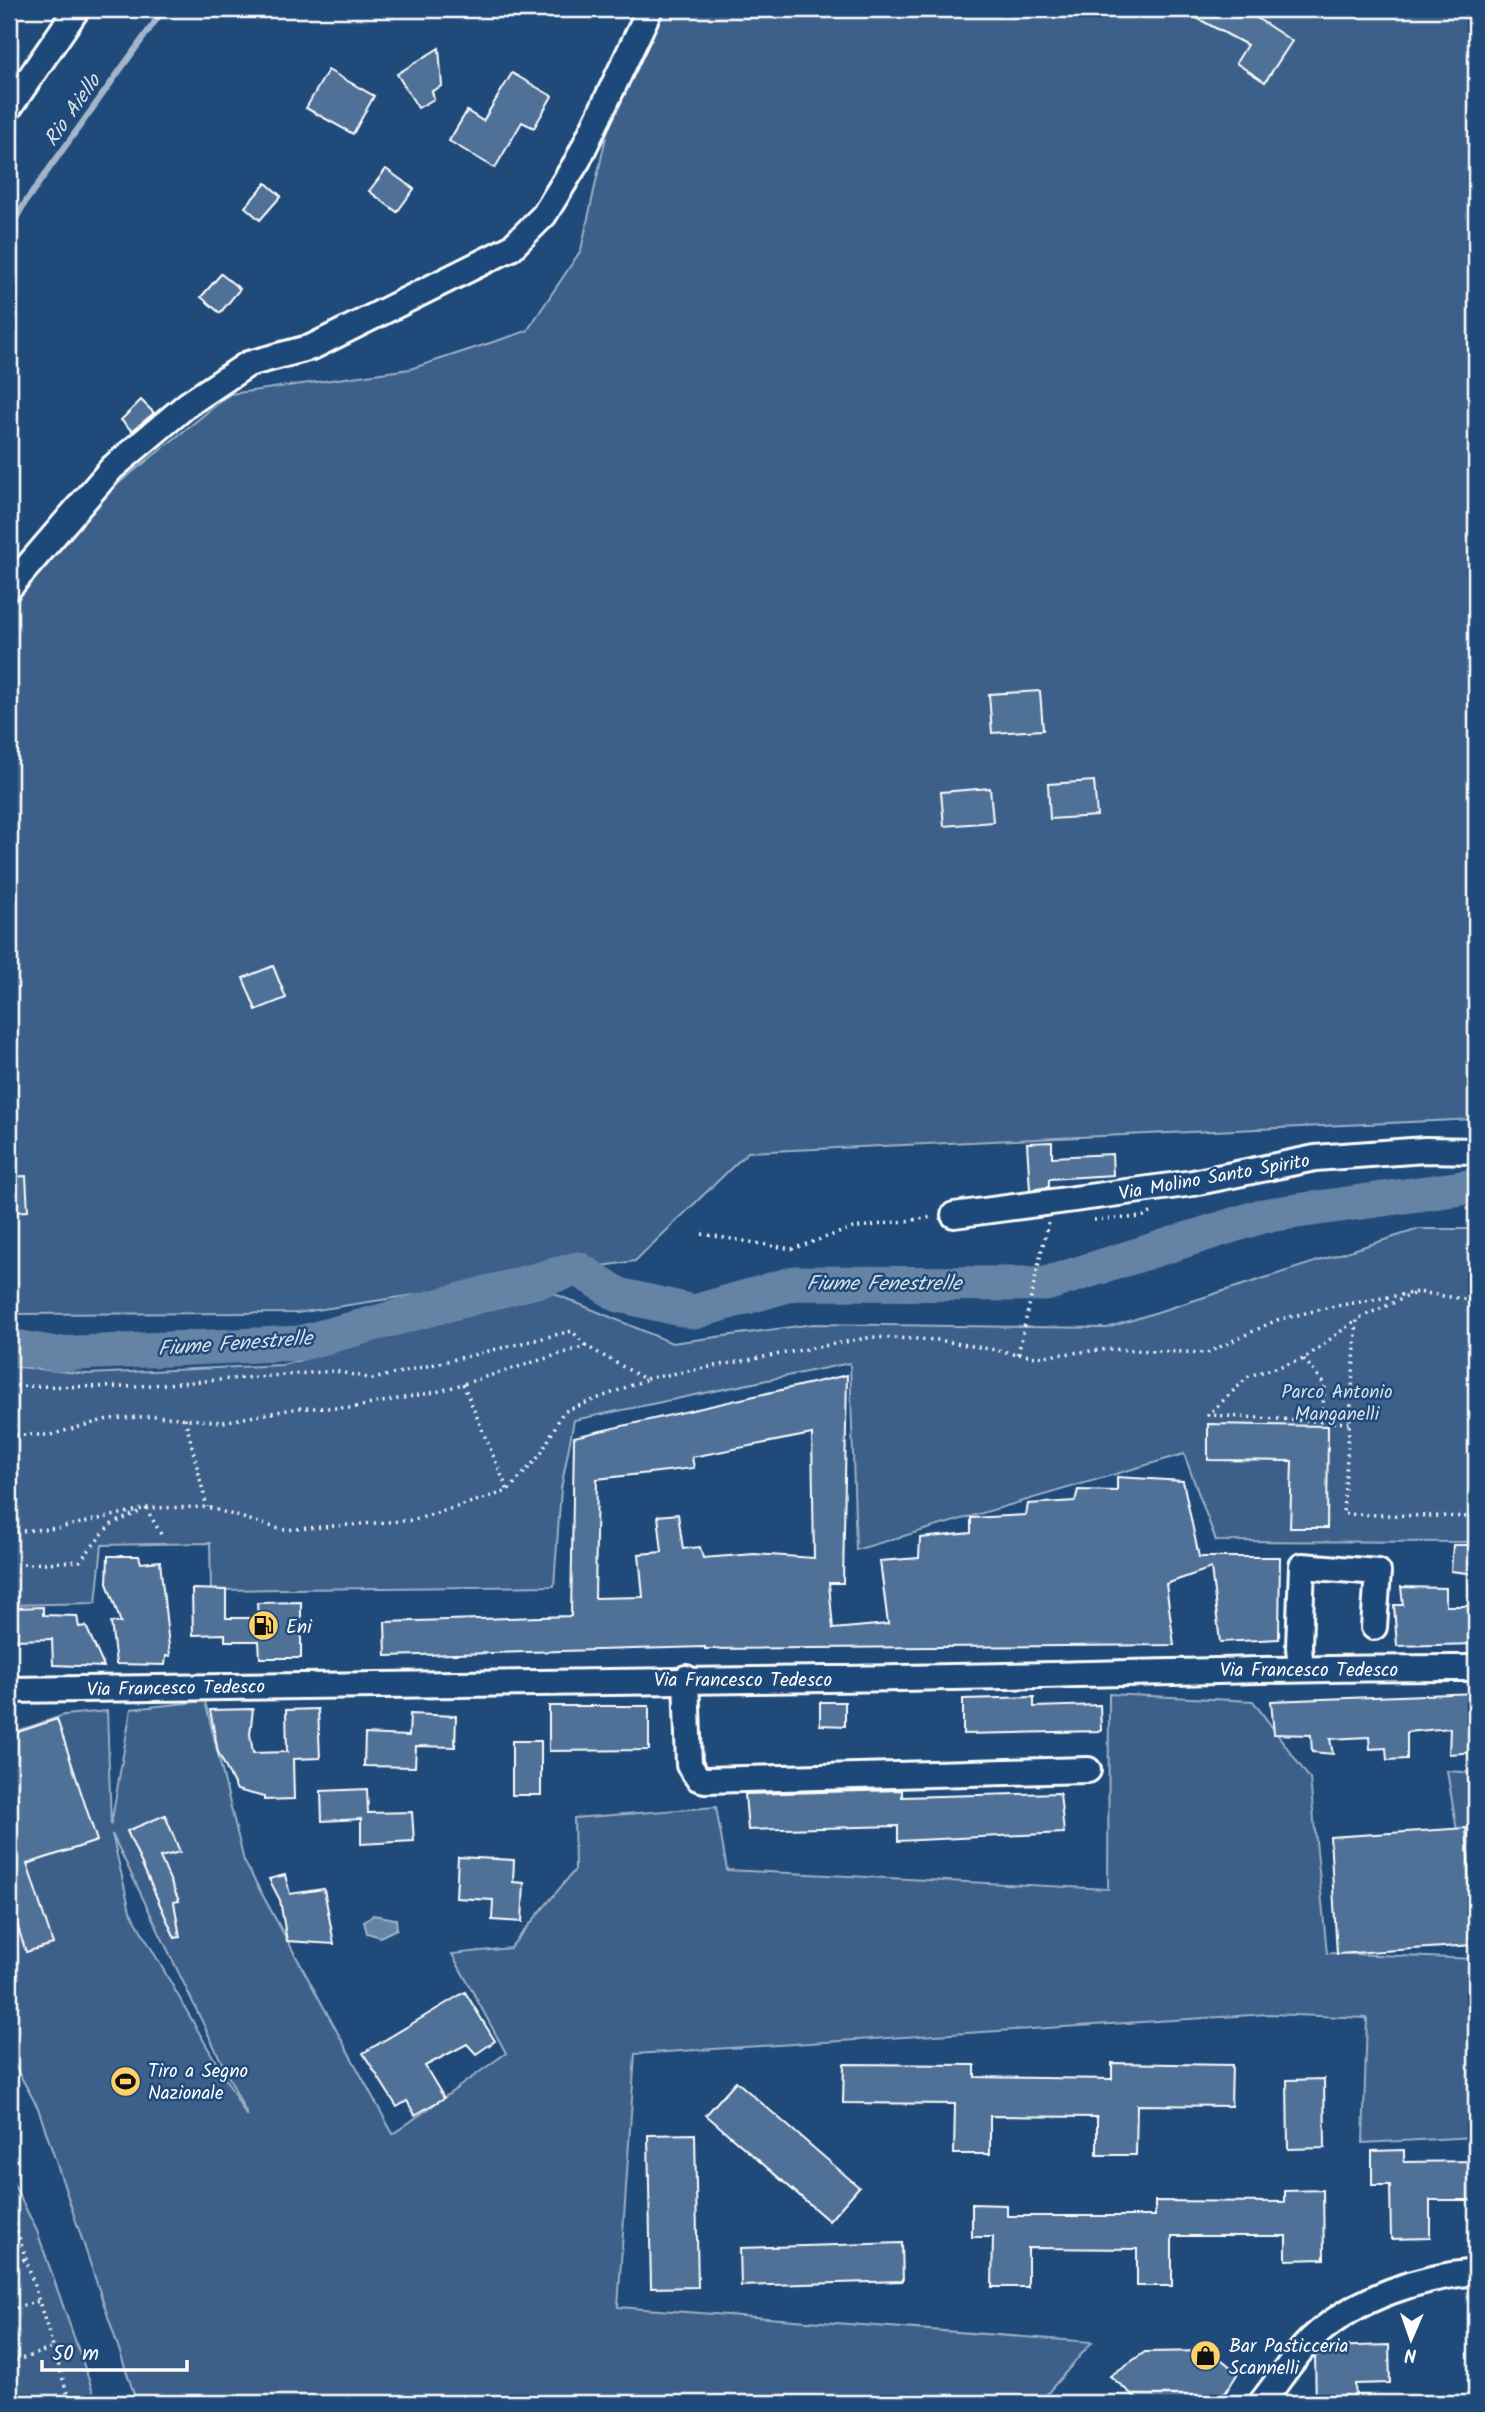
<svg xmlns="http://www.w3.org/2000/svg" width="1485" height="2412" viewBox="0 0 1485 2412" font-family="Kalam,sans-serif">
	<rect width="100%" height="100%" fill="#1f4a7a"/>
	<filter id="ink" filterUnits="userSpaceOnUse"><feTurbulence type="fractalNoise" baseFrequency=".0143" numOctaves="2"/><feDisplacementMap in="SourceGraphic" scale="14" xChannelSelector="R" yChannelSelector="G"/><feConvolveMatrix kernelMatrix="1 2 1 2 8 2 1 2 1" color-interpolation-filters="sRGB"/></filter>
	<g filter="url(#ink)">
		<g fill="#3c618b" stroke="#9eb0c5" stroke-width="2" fill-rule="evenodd">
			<polygon points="659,9 1476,9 1476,1119 748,1152 635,1261 297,1313 9,1314 9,599 94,503 230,394 410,369 527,331 581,250 610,118"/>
			<polygon points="1419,1229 1476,1229 1476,1542 1216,1541 1184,1454 856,1550 850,1363 574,1420 561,1489 554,1586 211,1590 210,1543 102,1545 96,1603 9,1605 9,1366 87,1374 282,1365 553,1293 672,1343 814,1324 1107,1328"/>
			<path d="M 1109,1694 L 1253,1701 L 1310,1779 L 1327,1953 L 1476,1959 L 1476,2137 L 1363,2143 L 1367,2018 L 1268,2014 L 635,2054 L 618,2307 L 1092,2342 L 1039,2403 L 137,2403 L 38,2108 L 9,2055 L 9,1734 L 64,1715 L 107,1711 L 111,1825 L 131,1709 L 205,1701 L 244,1861 L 393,2134 L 506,2053 L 452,1954 L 510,1948 L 575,1870 L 574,1818 L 716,1807 L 727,1870 L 1108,1889 ZM 112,1834 L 247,2115 L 246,2115 L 130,1911 Z"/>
			<polygon points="1447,1771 1476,1773 1476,1944"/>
			<polygon points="9,2175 37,2231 97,2403 9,2403"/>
		</g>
		<polygon fill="#6583a4" stroke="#a3b5c8" stroke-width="2" points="373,1915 396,1919 397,1929 380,1937 367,1933 364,1922"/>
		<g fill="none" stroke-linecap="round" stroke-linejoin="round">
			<polyline stroke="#a3b5c8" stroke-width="6" points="9,231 26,201 164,9"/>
			<polyline stroke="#6583a4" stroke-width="35" points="9,1346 56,1354 300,1343 578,1269 619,1295 694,1312 795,1283 1046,1284 1262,1216 1476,1186"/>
		</g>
		<g fill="#507197" stroke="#fff" stroke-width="2" fill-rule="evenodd">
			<polygon points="1180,9 1243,9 1292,41 1265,82 1236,63 1247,45"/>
			<polygon points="439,48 442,86 432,91 434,99 418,108 397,74"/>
			<polygon points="328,70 374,96 353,134 306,108"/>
			<polygon points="512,73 552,96 534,128 522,122 495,168 449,141 467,111 483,121"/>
			<polygon points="386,169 414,189 397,212 369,191"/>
			<polygon points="266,183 281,196 260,220 245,207"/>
			<polygon points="221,274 240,289 220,313 201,297"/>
			<polygon points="141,400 154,413 132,431 121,420"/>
			<polygon points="1040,691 1043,730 992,733 989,694"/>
			<polygon points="1094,781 1097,816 1050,819 1048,784"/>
			<polygon points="990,788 993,822 944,826 941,792"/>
			<polygon points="273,966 286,998 256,1010 243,978"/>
			<polygon points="1052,1142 1052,1157 1112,1154 1113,1175 1049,1179 1049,1187 1030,1190 1027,1143"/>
			<polygon points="26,1176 28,1211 9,1212 9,1177"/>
			<path d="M 847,1375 L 843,1583 L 829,1583 L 833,1629 L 888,1624 L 880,1561 L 919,1558 L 920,1538 L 971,1533 L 971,1518 L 1026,1515 L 1028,1504 L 1075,1501 L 1078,1490 L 1117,1491 L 1117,1477 L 1183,1481 L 1199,1557 L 1280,1557 L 1279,1639 L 1220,1642 L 1211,1568 L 1166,1584 L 1174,1645 L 705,1649 L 705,1647 L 386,1656 L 385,1622 L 571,1616 L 574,1437 ZM 812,1434 L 814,1558 L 754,1554 L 703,1558 L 700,1547 L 683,1549 L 678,1514 L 658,1516 L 662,1552 L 639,1554 L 643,1597 L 595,1598 L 597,1479 L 694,1468 L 692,1457 Z"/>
			<polygon points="1208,1424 1328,1426 1327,1528 1290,1528 1292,1461 1208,1460"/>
			<polygon points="1453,1545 1476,1545 1476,1574 1451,1571"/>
			<polygon points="108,1556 139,1556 141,1563 160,1561 170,1656 166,1656 165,1665 116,1664 111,1622 121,1623 107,1583"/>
			<polygon points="1401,1587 1446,1588 1446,1606 1476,1606 1476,1644 1397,1646 1394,1605 1403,1605"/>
			<polygon points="192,1589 226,1590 226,1618 258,1618 257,1603 301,1602 301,1658 260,1658 259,1641 225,1641 225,1634 193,1635"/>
			<polygon points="43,1607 43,1615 77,1616 79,1627 86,1626 104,1667 53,1665 52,1639 13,1640 12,1608"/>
			<polygon points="1476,1693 1476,1752 1449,1754 1450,1728 1407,1732 1407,1759 1387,1760 1386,1748 1370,1749 1369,1737 1330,1739 1333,1754 1312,1752 1311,1735 1274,1734 1271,1701"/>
			<polygon points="1034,1697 1034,1707 1100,1705 1101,1731 963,1734 963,1699"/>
			<polygon points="820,1702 845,1702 845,1726 820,1725"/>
			<polygon points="549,1706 649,1706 649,1750 549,1751"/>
			<polygon points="253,1709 250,1734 253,1753 287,1752 286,1710 318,1709 320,1758 293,1759 294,1799 264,1800 264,1797 237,1790 218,1752 210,1710"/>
			<polygon points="410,1714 456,1716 455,1747 416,1746 415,1767 364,1766 365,1734 409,1736"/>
			<polygon points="57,1719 97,1841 27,1864 53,1944 26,1952 9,1900 9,1735"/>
			<rect x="512" y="1741" width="29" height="54"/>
			<polygon points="367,1789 368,1813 412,1812 414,1841 361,1844 361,1819 322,1821 321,1791"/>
			<polygon points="902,1790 902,1797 1060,1793 1064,1833 898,1841 898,1826 748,1830 745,1794"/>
			<polygon points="165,1815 180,1852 160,1857 179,1901 174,1902 180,1937 175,1938 127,1831"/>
			<polygon points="1466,1828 1474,1945 1337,1954 1330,1837"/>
			<polygon points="458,1857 514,1860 513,1882 524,1883 522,1922 492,1920 493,1900 456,1898"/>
			<polygon points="285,1875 290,1894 324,1889 334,1944 287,1941 280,1900 269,1879"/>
			<polygon points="465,1992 495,2041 476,2054 467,2044 425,2066 444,2098 415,2115 407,2101 397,2107 363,2053"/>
			<polygon points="1112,2063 1232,2065 1231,2106 1137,2105 1136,2155 1097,2155 1097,2117 990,2116 990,2154 954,2154 955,2104 843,2103 844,2064 975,2065 975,2077 1112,2079"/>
			<polygon points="1324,2079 1325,2148 1288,2149 1287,2080"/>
			<polygon points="736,2081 859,2187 829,2221 706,2115"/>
			<polygon points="695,2134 698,2287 651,2288 648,2135"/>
			<polygon points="1404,2150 1404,2162 1476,2161 1476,2200 1430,2200 1430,2238 1391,2239 1390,2185 1372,2185 1372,2151"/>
			<polygon points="1323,2190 1324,2259 1286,2260 1286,2236 1172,2236 1172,2286 1137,2286 1137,2249 1028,2248 1028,2287 992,2287 993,2237 972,2237 972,2204 1007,2205 1007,2216 1155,2216 1155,2201 1285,2202 1285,2191"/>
			<polygon points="902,2243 903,2281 741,2286 740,2248"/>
			<polygon points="1389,2345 1390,2383 1355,2384 1356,2403 1316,2403 1315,2357 1325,2347"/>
			<polygon points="1211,2351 1238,2373 1226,2392 1207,2403 1142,2403 1110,2376 1145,2352"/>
		</g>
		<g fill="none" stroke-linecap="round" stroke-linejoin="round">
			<defs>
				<g id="minor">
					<polyline points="9,108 77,9"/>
					<polyline points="9,588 112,468 188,404 248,364 312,347 511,248 544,215 578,160 650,9"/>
					<polyline points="954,1215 1193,1183 1315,1158 1425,1150 1476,1151"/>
					<polyline points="1301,1669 1299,1647 1302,1566 1378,1572 1374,1627"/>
					<polyline points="686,1678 689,1765 698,1778 705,1780 1088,1770"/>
					<path d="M 9,1690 C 282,1688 554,1681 827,1679 C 1044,1677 1260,1667 1476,1668"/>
					<path d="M 1261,2403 C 1279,2381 1295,2353 1316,2335 C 1359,2297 1420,2277 1476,2272"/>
				</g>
			</defs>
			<use href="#minor" stroke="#fff" stroke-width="30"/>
			<g stroke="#fff" stroke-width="3.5" stroke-dasharray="2 5" stroke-linecap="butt">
				<polyline points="1094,1220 1142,1217 1155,1211"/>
				<polyline points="702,1234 792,1249 853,1228 934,1217"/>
				<polyline points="1413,1294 1357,1319 1343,1514 1476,1517"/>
				<polyline points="1018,1354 1048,1223"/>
				<polyline points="1304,1359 1325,1385 1321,1422"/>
				<polyline points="463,1384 508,1491"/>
				<polyline points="9,1386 126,1387 335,1371 373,1379 572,1331 586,1346"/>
				<polyline points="185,1418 207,1507"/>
				<polyline points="1349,1423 1208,1415 1249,1376 1304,1359 1357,1319"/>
				<polyline points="9,1435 50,1435 108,1419 155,1416 223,1422 298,1408 351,1408 440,1391 586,1346 645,1379 872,1337 938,1340 1036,1357 1109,1349 1207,1353 1277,1320 1330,1307 1418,1292 1476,1301"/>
				<polyline points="146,1508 162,1536"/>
				<polyline points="9,1532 59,1528 147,1508 207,1507 283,1530 414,1520 508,1491 541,1454 563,1412 645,1380"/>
				<polyline points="9,1565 80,1561 110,1525 139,1512"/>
				<polyline points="9,2204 69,2399 56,2403"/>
				<polyline points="9,2264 26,2259"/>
				<polyline points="9,2310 39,2301"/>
				<polyline points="9,2363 53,2348"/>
			</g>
			<use href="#minor" stroke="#1f4a7a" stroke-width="24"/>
		</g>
	</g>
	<defs>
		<symbol id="fuel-disc" viewBox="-11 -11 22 22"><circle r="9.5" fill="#ffd166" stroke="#1f4a7a"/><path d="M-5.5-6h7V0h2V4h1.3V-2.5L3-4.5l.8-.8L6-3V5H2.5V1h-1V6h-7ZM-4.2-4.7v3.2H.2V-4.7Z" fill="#111"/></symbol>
		<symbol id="stadium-disc" viewBox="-11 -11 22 22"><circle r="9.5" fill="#ffd166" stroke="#1f4a7a"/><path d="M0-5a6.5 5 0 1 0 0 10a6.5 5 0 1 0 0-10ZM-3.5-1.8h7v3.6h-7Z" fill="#111"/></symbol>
		<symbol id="shop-disc" viewBox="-11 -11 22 22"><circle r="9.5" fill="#ffd166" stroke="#1f4a7a"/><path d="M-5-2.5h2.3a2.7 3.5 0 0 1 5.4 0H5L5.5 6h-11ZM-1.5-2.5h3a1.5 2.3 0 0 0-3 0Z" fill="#111"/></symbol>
	</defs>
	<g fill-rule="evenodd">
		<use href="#fuel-disc" x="246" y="1608" width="35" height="35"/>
		<use href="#stadium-disc" x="108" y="2064" width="35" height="35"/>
		<use href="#shop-disc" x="1188" y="2338" width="35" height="35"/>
	</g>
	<g text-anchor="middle" stroke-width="5" stroke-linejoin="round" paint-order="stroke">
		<g font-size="19" fill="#fff" stroke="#1f4a7a">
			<text transform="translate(1214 1176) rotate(-10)" y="7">Via Molino Santo Spirito</text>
			<text x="1309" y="1676">Via Francesco Tedesco</text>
			<text x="743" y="1686">Via Francesco Tedesco</text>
			<text transform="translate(176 1687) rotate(-1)" y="7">Via Francesco Tedesco</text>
		</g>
		<g font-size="19" fill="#d8dfe8" stroke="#1f4a7a">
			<text x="1337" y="1398">Parco Antonio<tspan x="1337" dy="22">Manganelli</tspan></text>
		</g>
		<g font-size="19" fill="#fff" stroke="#1f4a7a" text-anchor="start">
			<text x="286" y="1633">Eni</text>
			<text x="148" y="2077">Tiro a Segno<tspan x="148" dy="22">Nazionale</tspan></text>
			<text x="1229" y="2352">Bar Pasticceria<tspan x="1229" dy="22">Scannelli</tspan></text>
		</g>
		<g font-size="21" font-style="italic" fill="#d8e0e8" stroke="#1f4a7a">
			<text transform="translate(72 110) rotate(-55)" y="7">Rio Aiello</text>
			<text x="884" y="1290">Fiume Fenestrelle</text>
			<text transform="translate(235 1343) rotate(-4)" y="7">Fiume Fenestrelle</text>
		</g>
	</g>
	<rect width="1485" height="2412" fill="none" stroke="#1f4a7a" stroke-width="35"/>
	<rect x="18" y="18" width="1450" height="2377" fill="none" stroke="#fff" stroke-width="2.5" filter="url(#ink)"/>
	<g transform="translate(1411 2339) rotate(182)" stroke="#1f4a7a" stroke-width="5" paint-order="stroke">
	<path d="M0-5L12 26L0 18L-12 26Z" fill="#ffffff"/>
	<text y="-10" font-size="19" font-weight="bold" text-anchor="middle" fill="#ffffff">N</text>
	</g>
	<path d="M42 2360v10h145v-10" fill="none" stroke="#ffffff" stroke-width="3.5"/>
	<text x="52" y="2360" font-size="21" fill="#ffffff" stroke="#1f4a7a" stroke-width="5" paint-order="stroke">50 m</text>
</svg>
